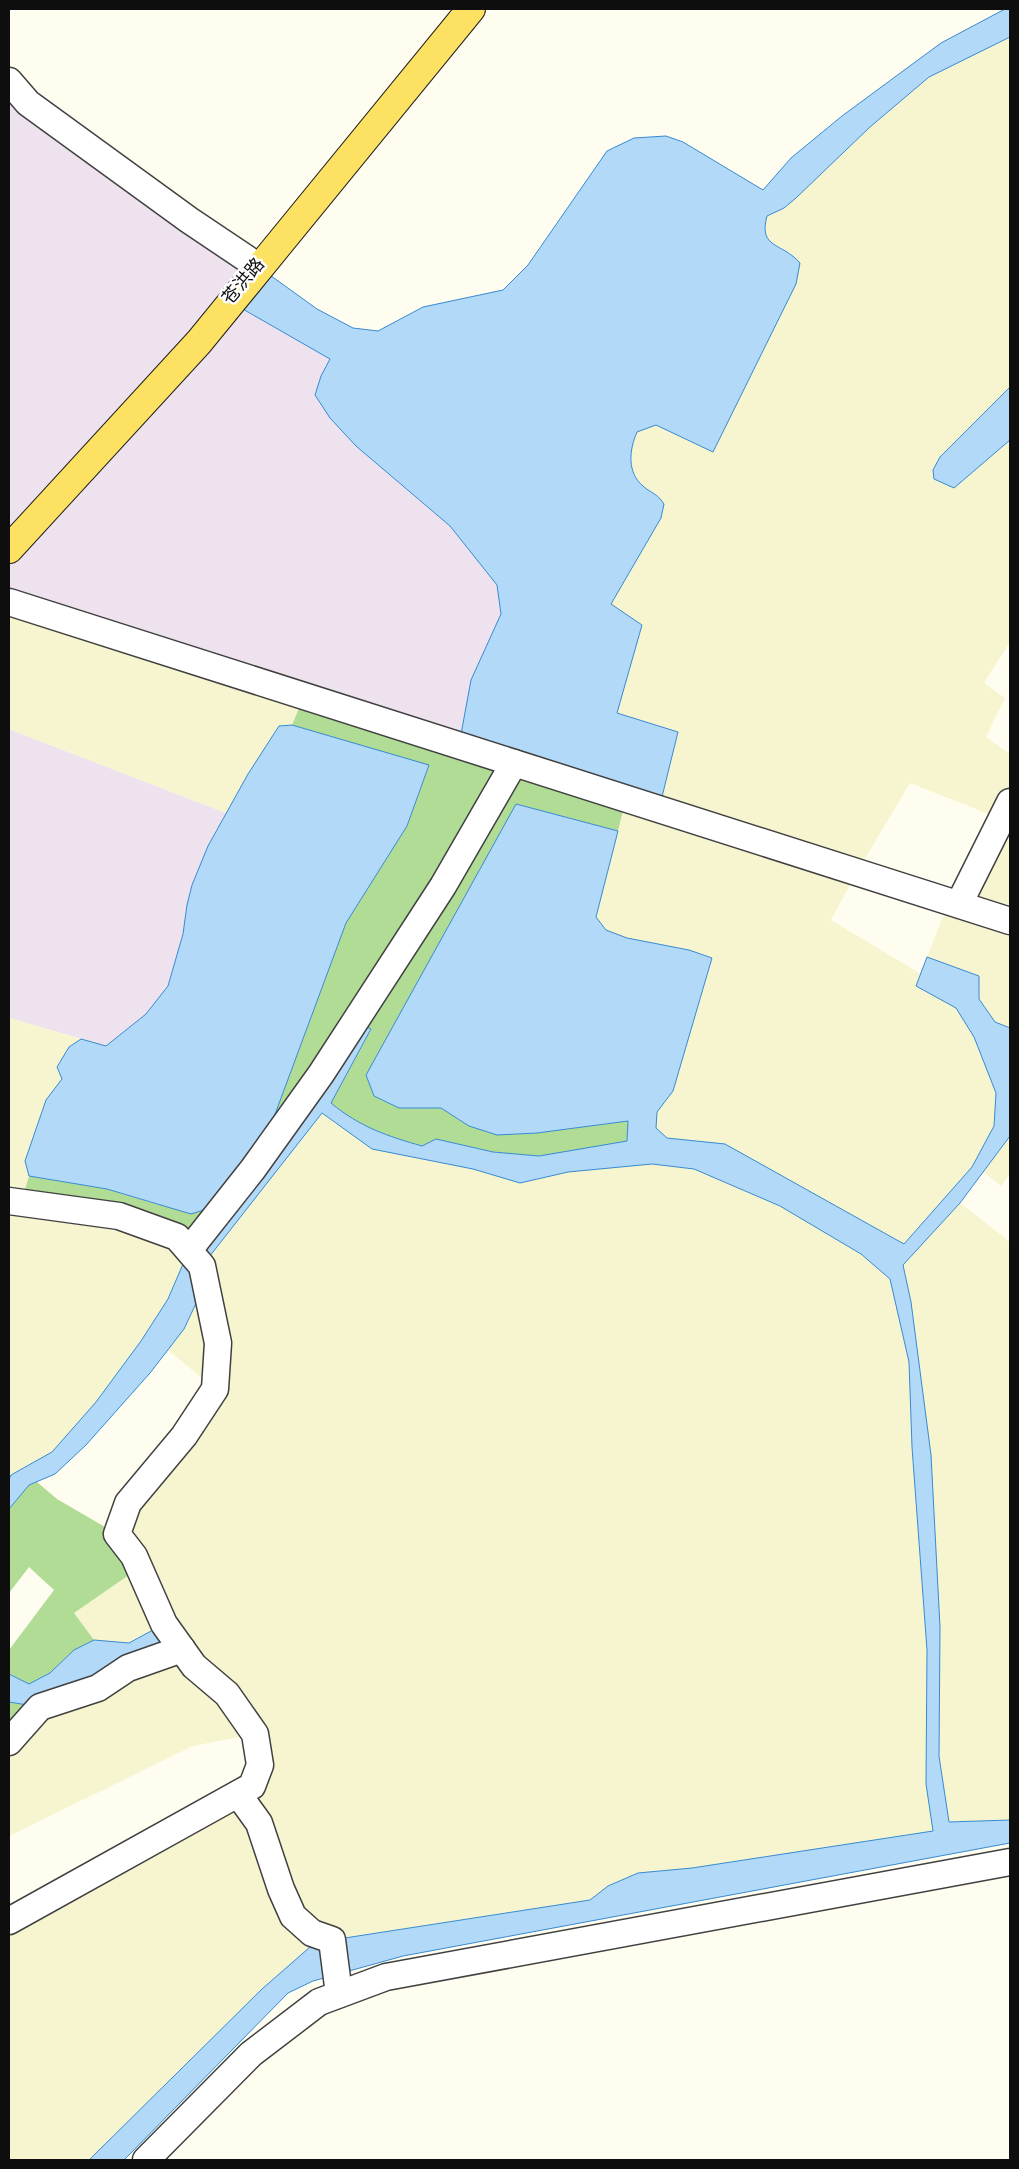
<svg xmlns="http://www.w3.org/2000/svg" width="1019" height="2169" viewBox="0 0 1019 2169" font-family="Merriweather,'Noto Sans SC',serif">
	<rect width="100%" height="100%" fill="#fffdef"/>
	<g fill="#ede2ed">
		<polygon points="9,81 256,265 227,300 330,359 321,376 356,446 450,526 497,585 501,614 471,680 459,745 9,602"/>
		<polygon points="9,729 226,813 208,846 192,885 187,905 183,934 168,986 146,1014 106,1046 9,1018"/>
	</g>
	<g fill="#f6f5cf">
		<polygon points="1010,37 1010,387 940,457 933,470 954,488 1010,440 1010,642 984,683 1005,698 986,737 1010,754 1010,1028 995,1022 979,998 979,976 927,957 949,901 1001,819 910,783 857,872 831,920 921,974 917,986 956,1008 974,1037 996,1093 994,1126 972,1167 904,1244 725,1144 667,1138 656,1128 657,1112 673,1091 689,950 627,938 606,930 596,917 626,798 677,731 617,713 642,625 611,605 661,518 656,493 644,488 633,476 631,447 637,432 656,424 713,452 792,254 767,240 763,231 767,216 784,208 796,198 870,127 929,77"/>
		<polygon points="9,602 304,696 292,725 279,726 226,813 9,729"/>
		<polygon points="9,1018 81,1039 69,1047 62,1079 46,1100 25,1161 29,1176 21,1202 119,1216 189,1250 168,1299 141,1341 96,1402 52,1452 9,1479"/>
		<polygon points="322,1113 338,1126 520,1183 568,1172 652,1164 694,1169 780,1206 861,1254 890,1279 909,1362 912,1447 927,1650 926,1784 934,1831 692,1868 638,1873 608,1886 590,1900 332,1940 310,1947 262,1989 89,2160 9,2160 9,1921 252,1786 255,1734 193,1746 9,1836 9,1742 164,1624 129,1643 108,1643 94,1640 74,1613 139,1568 117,1534 214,1388 168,1350 184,1329 202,1266"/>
		<polygon points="1010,1136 1010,1174 1001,1186 983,1172"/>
		<polygon points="960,1203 1010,1242 1010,1820 949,1822 939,1756 940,1627 931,1455 911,1302 903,1264"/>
	</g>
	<g fill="#b1dc96">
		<path d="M 304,696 L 626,798 L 618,831 L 516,804 L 374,1096 L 399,1108 L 441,1108 L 469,1126 L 537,1133 L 629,1121 L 627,1142 L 539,1156 L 493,1152 L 436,1139 L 422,1146 C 387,1136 360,1127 331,1103 L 371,1030 L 355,1021 L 189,1250 L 177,1237 L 21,1203 L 29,1176 L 107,1189 L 159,1205 L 274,1117 L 346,923 L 407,826 L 429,766 L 292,725 Z"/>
		<polygon points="37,1482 57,1499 117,1534 139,1568 74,1613 94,1640 74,1650 50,1673 29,1684 9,1674 9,1650 54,1590 29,1567 9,1593 9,1509 29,1485"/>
		<polygon points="9,1702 40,1707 9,1742"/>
	</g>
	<g fill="#b2d9f8" stroke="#378ad1">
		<path d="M 1005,9 L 1010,9 L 1010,37 L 929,77 L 870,127 L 796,198 L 784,208 L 767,216 C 758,249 782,242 800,263 L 796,284 L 713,452 L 656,425 L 637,432 C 629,450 627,473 643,486 C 652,494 656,492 664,504 L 661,518 L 611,604 L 642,625 L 617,713 L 678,732 L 659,809 L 459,745 L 471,680 L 501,614 L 497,585 L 450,526 L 356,446 L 330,418 L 315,395 L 321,376 L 330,359 L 227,300 L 256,265 L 317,309 L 353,328 L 378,331 L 423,307 L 503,290 L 528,265 L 607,151 L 634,138 L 666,136 L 683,142 L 763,190 L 791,158 L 842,116 L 941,43 Z"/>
		<polygon points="1010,387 1010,440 954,488 934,479 933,470 940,457"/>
		<polygon points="292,725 429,765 407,826 346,923 274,1117 207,1209 191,1214 107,1189 29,1176 25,1161 46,1100 62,1079 57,1067 69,1047 81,1039 106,1046 146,1014 168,986 183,934 187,905 192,885 208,846 248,774 279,726"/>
		<path d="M 516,804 L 618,831 L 596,917 L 606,930 L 627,938 L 689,950 L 712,958 L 673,1091 L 657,1112 L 656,1128 L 667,1138 L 725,1144 L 904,1244 L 972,1167 L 994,1126 L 996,1093 L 974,1037 L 956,1008 L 916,986 L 927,957 L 979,976 L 979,999 L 995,1022 L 1010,1028 L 1010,1136 L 960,1203 L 903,1265 L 911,1302 L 931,1455 L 940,1627 L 939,1756 L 949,1822 L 1010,1820 L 1010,1843 L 403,1956 L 313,1981 L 288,1993 L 124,2160 L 89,2160 L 262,1989 L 310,1947 L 332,1940 L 590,1900 L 608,1886 L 638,1873 L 692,1868 L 933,1831 L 926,1784 L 927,1650 L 912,1447 L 909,1362 L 890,1279 L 861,1254 L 780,1206 L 694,1169 L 652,1164 L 568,1172 L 520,1183 L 473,1169 L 372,1149 L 322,1113 L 202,1266 L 199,1297 L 184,1329 L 150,1373 L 86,1445 L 55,1474 L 29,1485 L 9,1509 L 9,1479 L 11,1475 L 52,1452 L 96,1402 L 141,1341 L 168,1299 L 189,1250 L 355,1021 L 371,1029 L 331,1103 C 360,1127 387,1136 422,1146 L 436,1139 L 493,1152 L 539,1156 L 627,1141 L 628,1121 L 537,1133 L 497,1135 L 469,1126 L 441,1108 L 399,1108 L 374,1096 L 366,1075 Z"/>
		<polygon points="164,1624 182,1649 40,1707 9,1702 9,1674 29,1684 50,1673 74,1650 94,1640 129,1643"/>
	</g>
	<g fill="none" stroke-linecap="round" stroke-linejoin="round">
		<defs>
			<g id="minor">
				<polyline points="9,81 28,103 189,220 256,265"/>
				<polyline points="9,602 1010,921"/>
				<polyline points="959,904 1010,802"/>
				<polyline points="9,1201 119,1216 177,1237 202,1266 218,1343 215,1389 184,1436 128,1503 117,1534 134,1556 164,1624 194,1666 227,1694 255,1734 260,1765 252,1786 9,1921"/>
				<polyline points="189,1250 253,1169 321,1074 443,886 514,763"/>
				<polyline points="9,1742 40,1707 98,1688 128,1668 182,1649"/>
				<polyline points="238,1794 259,1823 281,1889 293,1916 312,1933 332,1940 339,1994"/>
				<polyline points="146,2160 251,2054 319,2002 386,1977 1010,1862"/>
			</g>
			<polyline id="major" points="9,549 199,342 471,9"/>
		</defs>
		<use href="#minor" stroke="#414141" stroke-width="29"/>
		<use href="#major" stroke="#1f1f1f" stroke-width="30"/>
		<use href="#minor" stroke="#fff" stroke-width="26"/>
		<use href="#major" stroke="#fce162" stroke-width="28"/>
	</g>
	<g text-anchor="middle" stroke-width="5" stroke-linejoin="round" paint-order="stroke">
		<g font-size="18" fill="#0e0e0e" stroke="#fff">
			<text transform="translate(243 281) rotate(-50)" y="6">苍洪路</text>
		</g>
	</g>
	<rect width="1019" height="2169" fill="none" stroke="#0e0e0e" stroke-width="20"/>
</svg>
